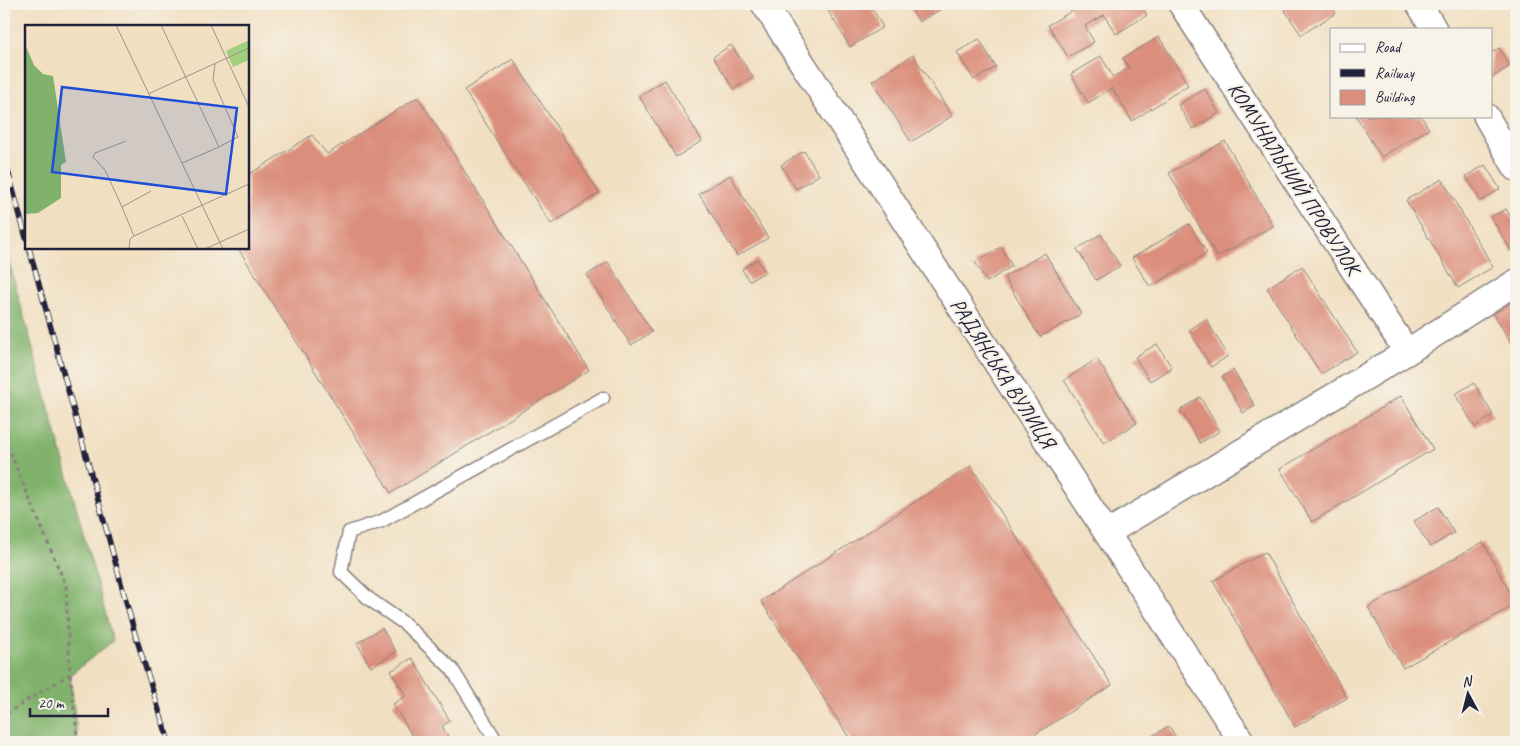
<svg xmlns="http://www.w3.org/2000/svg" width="1520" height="746" viewBox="0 0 1520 746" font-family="Caveat,sans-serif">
	<rect width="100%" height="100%" fill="#f7f3e8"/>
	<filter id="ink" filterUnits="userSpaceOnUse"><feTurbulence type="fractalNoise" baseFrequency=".02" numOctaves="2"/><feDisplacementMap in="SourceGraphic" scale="10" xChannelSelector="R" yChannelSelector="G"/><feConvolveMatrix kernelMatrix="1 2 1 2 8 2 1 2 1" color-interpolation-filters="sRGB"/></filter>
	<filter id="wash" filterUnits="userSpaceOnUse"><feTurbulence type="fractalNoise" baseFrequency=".0096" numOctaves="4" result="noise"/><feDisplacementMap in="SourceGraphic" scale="20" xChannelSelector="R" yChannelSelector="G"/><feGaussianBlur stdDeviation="1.12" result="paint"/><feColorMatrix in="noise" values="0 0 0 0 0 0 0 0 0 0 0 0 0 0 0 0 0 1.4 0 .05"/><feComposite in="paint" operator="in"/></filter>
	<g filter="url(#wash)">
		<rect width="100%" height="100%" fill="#f1dfc1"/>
		<polygon fill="#80b26c" stroke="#516a54" points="4,244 113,641 70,675 78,742 4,742"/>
		<g id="blocks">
			<g fill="#db8e7c">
				<polygon points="824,4 869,4 883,27 850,47"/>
				<polygon points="908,4 949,4 919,22"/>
				<polygon points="1068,4 1140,4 1147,15 1116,34 1104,15 1085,26 1094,42 1068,57 1048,25 1072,11"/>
				<polygon points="1281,4 1330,4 1336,13 1301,35"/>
				<polygon points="1159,37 1188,85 1132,121 1112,88 1088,103 1071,74 1101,56 1113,77 1129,68 1123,58"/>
				<polygon points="979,39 996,67 974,80 957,52"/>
				<polygon points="731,45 753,77 734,89 713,57"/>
				<polygon points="1499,48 1510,66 1491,78 1491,53"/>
				<polygon points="913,55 952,116 911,142 872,81"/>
				<polygon points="513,59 599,193 551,224 464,90"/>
				<polygon points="665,80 702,141 676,157 639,96"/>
				<polygon points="1205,89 1219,113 1193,129 1178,105"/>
				<polygon points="418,97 589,370 391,493 238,248 248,248 248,175 312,135 327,154"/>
				<polygon points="1356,116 1421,116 1429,129 1381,157"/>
				<polygon points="1225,141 1273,226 1217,257 1169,173"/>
				<polygon points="804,151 819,175 796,189 781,165"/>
				<polygon points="1485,165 1500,189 1481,201 1466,176"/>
				<polygon points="730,175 768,238 737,256 699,194"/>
				<polygon points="1442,179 1493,267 1458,288 1406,200"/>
				<polygon points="1506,209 1516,226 1516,249 1512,252 1491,217"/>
				<polygon points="1189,224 1207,253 1150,287 1132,258"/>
				<polygon points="1101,234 1120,266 1096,280 1077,249"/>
				<polygon points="1001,247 1012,266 987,282 975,262"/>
				<polygon points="1045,253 1081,314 1040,337 1004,277"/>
				<polygon points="757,259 765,272 749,281 742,269"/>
				<polygon points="608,262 652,332 631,345 587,275"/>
				<polygon points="1302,266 1357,352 1321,374 1267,288"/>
				<polygon points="1516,300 1516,352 1494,314"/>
				<polygon points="1206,319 1228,356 1211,367 1189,330"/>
				<polygon points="1157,344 1172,368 1150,381 1135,357"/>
				<polygon points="1097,359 1137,423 1104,443 1064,380"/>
				<polygon points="1233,370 1255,406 1243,413 1222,377"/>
				<polygon points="1474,383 1493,415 1475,427 1455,394"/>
				<polygon points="1401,396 1433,449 1312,522 1280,469"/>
				<polygon points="1200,397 1220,431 1200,443 1180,410"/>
				<polygon points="971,466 1112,685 1023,742 852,742 761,601"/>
				<polygon points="1438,507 1454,533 1430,547 1414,521"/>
				<polygon points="1483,542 1516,604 1403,668 1368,607"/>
				<polygon points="1265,552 1347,698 1295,727 1213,581"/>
				<polygon points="382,628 396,652 371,667 357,643"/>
				<polygon points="412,658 450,721 442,726 450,739 444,742 416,742 393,704 406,696 391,671"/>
				<polygon points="1169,726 1179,742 1142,742"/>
			</g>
		</g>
	</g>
	<g filter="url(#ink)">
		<use href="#blocks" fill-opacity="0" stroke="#8a807e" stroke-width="1"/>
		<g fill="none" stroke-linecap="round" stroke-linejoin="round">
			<defs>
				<polyline id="service" points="497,742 452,669 405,624 369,599 341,572 349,532 382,521 603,398"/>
				<g id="minor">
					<polyline points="764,4 1242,742"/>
					<polyline points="1181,4 1407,352 1516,282"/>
					<polyline points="1419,4 1434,29"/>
					<polyline points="1486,116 1516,168"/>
					<polyline points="1107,533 1407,352"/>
				</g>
			</defs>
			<use href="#service" stroke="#8a807e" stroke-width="15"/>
			<use href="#minor" stroke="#8a807e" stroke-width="28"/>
			<g stroke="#8a807e" stroke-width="3" stroke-dasharray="4 4" stroke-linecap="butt">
				<polyline points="4,438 66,586 70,674 4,715"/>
				<polyline points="70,674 78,742"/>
			</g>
			<use href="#service" stroke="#fff" stroke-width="12"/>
			<use href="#minor" stroke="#fff" stroke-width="25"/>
			<defs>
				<g id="rail">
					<polyline points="4,156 26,238"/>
					<polyline points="29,248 135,634 169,742"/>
				</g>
			</defs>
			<use href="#rail" stroke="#22223b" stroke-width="5.5"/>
			<use href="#rail" stroke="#f7f3e8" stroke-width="4" stroke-dasharray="11" stroke-linecap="butt"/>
		</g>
	</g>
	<g text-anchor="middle" stroke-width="5" stroke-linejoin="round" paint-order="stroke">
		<g font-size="21" fill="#22223b" stroke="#f7f3e8">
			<text transform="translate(1294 178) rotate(57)" y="7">КОМУНАЛЬНИЙ ПРОВУЛОК</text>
			<text transform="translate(1003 373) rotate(57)" y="7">РАДЯНСЬКА ВУЛИЦЯ</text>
		</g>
	</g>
	<g transform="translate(25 25)">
		<rect width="224" height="224" fill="#f1dfc1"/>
		<path d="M 224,15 L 224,35 L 208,42 L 201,26 Z" fill="#a0cf7d"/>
		<path d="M 0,19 L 9,40 L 18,49 L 28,51 L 41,137 L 36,140 L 36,173 L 13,188 L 0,189 Z" fill="#80b26c"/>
		<path fill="none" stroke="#9e938b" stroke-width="1" d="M 91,0 L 198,224M 136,0 L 194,122 L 213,112 L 188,55 L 190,39M 186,0 L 224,82M 123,69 L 224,23M 101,116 L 70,128 L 68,132 L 80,145 L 97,182 L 126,166M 157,138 L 194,122M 97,182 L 109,211M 157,191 L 173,224M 104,224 L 105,214 L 109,211 L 224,159M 180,224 L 224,204"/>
		<path fill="#1d4ed8" fill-opacity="0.15" stroke="#1d4ed8" stroke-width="2.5" d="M 37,62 L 212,83 L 201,169 L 27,147 Z"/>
		<rect width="224" height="224" fill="none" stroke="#22223b" stroke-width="2.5"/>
	</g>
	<rect width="1520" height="746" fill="none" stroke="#f7f3e8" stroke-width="20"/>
	<rect x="1330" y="28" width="162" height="90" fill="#f7f3e8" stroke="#a29fa3"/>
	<rect x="1340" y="44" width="25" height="8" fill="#ffffff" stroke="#a29fa3"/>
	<text x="1375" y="52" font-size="15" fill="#22223b">Road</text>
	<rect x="1340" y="69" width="25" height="8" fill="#22223b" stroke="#a29fa3"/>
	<text x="1375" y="78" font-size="15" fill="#22223b">Railway</text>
	<rect x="1340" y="90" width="25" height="15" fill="#db8e7c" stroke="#a29fa3"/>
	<text x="1375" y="102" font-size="15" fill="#22223b">Building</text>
	<g transform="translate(1468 694) rotate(353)" stroke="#f7f3e8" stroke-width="4" paint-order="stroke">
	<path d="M0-4L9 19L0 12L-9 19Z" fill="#22223b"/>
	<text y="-8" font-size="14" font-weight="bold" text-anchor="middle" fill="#22223b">N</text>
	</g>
	<path d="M30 708v8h78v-8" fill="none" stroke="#22223b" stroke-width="2.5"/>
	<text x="38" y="708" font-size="15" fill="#22223b" stroke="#f7f3e8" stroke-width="4" paint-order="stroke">20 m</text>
</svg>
